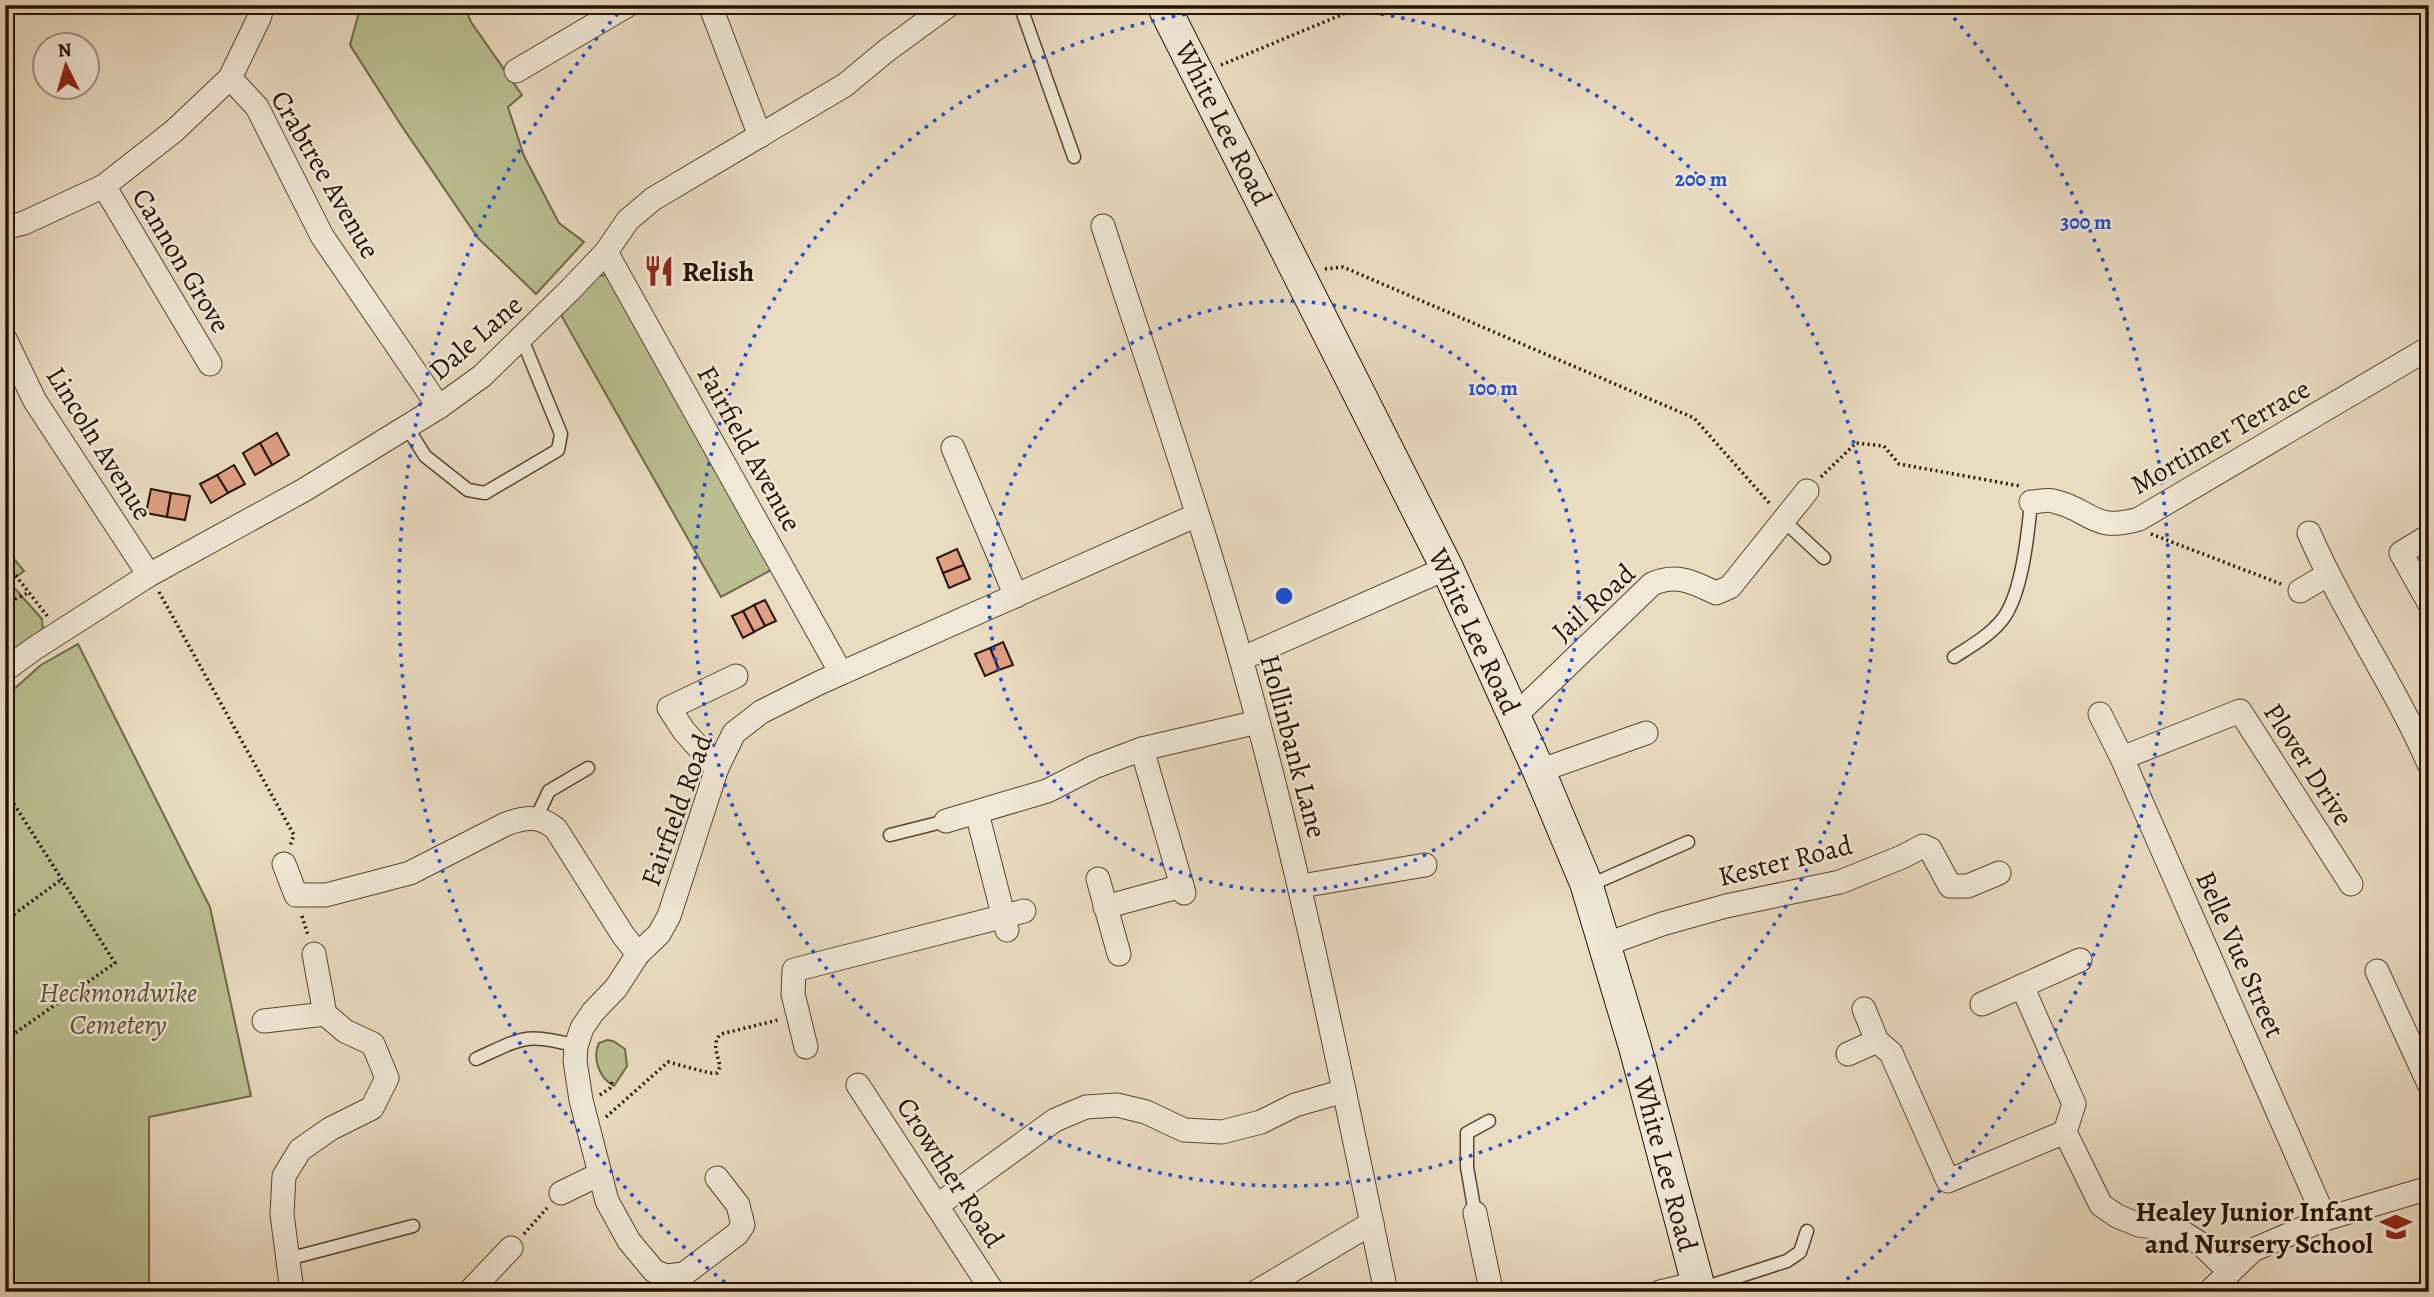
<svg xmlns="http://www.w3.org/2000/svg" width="2434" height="1297" viewBox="0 0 2434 1297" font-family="Alegreya,serif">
	<rect width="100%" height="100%" fill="#eadcc1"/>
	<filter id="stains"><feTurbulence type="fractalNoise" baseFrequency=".00286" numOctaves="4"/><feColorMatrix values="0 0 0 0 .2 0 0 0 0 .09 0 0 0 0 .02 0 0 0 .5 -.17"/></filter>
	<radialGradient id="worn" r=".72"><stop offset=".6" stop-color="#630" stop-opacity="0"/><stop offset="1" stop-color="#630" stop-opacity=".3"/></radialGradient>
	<g fill="#babf91" stroke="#706948" stroke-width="2">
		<polygon points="361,5 464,5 471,22 522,95 508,107 524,156 559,223 584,242 536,294 478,238 401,125 350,45"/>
		<polygon points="608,275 773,569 721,597 561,315 597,276"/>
		<polygon points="5,548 24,571 9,582 42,619 43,632 5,660"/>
		<polygon points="78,644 210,907 251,1096 149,1117 149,1292 5,1292 5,697 41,665"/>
		<path d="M 607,1040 L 613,1041 L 625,1049 L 627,1066 L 614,1086 C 599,1078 592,1058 599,1043 Z"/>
	</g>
	<g fill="#e0a083" stroke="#251300" stroke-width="2">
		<polygon points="277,433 289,455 272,465 260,443"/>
		<polygon points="260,443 272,465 255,475 243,453"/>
		<polygon points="234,465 245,484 228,493 217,475"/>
		<polygon points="217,475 228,493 211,503 200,484"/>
		<polygon points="151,489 171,493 167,517 146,513"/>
		<polygon points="171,493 190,496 185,520 167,517"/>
		<polygon points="957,549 964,565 943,573 937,558"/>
		<polygon points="964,565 970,579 949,588 943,573"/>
		<polygon points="765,600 776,621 765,626 754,605"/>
		<polygon points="754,605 765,626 754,632 743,611"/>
		<polygon points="743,611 754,632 743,638 732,616"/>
		<polygon points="1003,642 1013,665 999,670 990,648"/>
		<polygon points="990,648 999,670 985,676 975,654"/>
	</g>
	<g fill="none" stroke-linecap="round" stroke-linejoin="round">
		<defs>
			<g id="service">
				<polyline points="1020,5 1074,157"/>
				<polyline points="407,427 425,456 468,490 485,493 558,450 561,434 522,339"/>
				<polyline points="1783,520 1824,558"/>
				<path d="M 1954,657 C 1971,646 1989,636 2002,620 C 2022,595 2028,534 2031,502"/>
				<polyline points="536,818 549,791 588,768"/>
				<polyline points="890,835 946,821"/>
				<polyline points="1588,886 1688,842"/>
				<path d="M 476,1059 C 522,1038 526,1032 576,1046"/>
				<polyline points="1475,1213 1467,1167 1467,1133 1489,1121"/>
				<polyline points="288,1259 413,1226"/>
				<polyline points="1700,1289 1787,1261 1800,1252 1807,1231"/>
			</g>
			<g id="minor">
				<polyline points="710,5 760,136"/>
				<polyline points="516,71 628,5"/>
				<polyline points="230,78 257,107 322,236 439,407"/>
				<polyline points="104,186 210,364"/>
				<path d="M 1103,226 C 1150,370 1200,514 1241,659 C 1300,868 1342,1080 1386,1292"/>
				<polyline points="5,228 24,223 104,186 174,131 230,78 259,18 263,5"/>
				<polyline points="606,252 841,673"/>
				<polyline points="5,339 35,401 149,575"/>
				<polyline points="953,448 1016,596"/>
				<path d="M 2031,502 C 2038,502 2047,499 2053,501 C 2091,509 2092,533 2139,519 L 2429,348"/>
				<path d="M 2309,533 C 2344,613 2394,684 2429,764"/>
				<polyline points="2429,536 2401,553 2429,603"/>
				<polyline points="2300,591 2327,575"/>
				<polyline points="1241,659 1447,568"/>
				<polyline points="5,670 35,648 149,575 304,490 439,407 482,376 571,289 606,252 628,220 653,199 845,85 886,51 949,5"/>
				<polyline points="2100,714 2122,758 2325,1219"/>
				<path d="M 1514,717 L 1652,584 C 1677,573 1693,582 1716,593 L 1730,587 L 1807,491"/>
				<polyline points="1142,749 1184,893"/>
				<polyline points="2122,758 2240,711 2351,884"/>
				<polyline points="717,768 684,731 669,708 736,676"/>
				<polyline points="1539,771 1646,733"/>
				<polyline points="977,813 1007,930"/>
				<polyline points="946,821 1047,791 1094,767 1142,749 1258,722"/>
				<path d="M 284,864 L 296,895 L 326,895 L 410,873 L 506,824 C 525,817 540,815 556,829 L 623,935 L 638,954"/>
				<polyline points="1098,879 1119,954"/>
				<polyline points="1301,886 1425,865"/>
				<polyline points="1105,907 1182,886"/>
				<polyline points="1604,945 1662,924 1726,906 1840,882 1902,857 1923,846 1930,849 1950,886 1968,886 1999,873"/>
				<polyline points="2377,971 2429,1084"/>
				<polyline points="2022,986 2074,1104 2065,1132 2101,1205 2117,1216 2139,1225 2180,1231 2201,1244 2230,1272"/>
				<polyline points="1982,1004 2080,960"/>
				<polyline points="1864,1009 1877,1041 1891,1053 1948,1181 2065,1132"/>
				<polyline points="264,1021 325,1014"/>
				<polyline points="806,1047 793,994 794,970 1024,911"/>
				<polyline points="1848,1054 1877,1041"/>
				<polyline points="858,1085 993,1292"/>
				<polyline points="717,1178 738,1205 743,1225 737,1234 684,1274 666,1276 654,1271 629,1241 607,1201 581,1100 575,1061 576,1046 582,1028 593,1012 616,988 638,954 659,934 669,916 717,768 734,733 761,712 819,683 1197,515"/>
				<polyline points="561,1193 600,1174"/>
				<polyline points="938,1205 1055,1120 1086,1107 1117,1105 1146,1112 1184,1130 1222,1132 1261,1122 1295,1105 1344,1091"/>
				<polyline points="1475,1213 1490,1285 1494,1292"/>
				<polyline points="292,1292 282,1214 284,1176 300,1150 330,1129 372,1108 387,1078 373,1044 345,1031 325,1014 314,954"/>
				<polyline points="469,1292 511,1248"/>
				<polyline points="1256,1292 1372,1223"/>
				<polyline points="1660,1292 1698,1283"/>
				<polyline points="2209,1292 2253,1250 2325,1219 2429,1188"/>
			</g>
			<polyline id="secondary" points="1163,5 1447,568 1539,771 1586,883 1635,1047 1700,1292"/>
		</defs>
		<use href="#service" stroke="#564530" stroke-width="15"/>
		<use href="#minor" stroke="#564530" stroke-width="25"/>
		<use href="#secondary" stroke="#251300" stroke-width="34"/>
		<g stroke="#251300" stroke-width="3.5" stroke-dasharray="2 3.5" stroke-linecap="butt">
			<polyline points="1221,65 1365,5"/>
			<polyline points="1325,269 1343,267 1694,418 1771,505"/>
			<polyline points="1821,477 1856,443 1884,446 1899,464 2020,486"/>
			<polyline points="2151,534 2281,584"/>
			<polyline points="5,572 16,576 48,617"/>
			<polyline points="159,592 294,835 290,846"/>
			<polyline points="5,604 30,592"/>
			<polyline points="5,790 115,963 5,1040"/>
			<polyline points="302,916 308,935"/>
			<polyline points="5,921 62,879"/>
			<polyline points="600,1095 610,1088 612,1082"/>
			<path d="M 606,1117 L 668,1062 L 710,1073 L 717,1073 L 720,1067 C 718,1055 711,1043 721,1034 L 778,1020"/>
			<polyline points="524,1234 547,1208"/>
		</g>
		<use href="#service" stroke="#f1e8d7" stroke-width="12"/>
		<use href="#minor" stroke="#f1e8d7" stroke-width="23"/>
		<use href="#secondary" stroke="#f1e8d7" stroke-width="32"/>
	</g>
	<g fill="none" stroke="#1d4ed8" stroke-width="3.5" stroke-dasharray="3.5 7">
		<circle cx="1284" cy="596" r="295"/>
		<circle cx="1284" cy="596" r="590"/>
		<path d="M733 1289A885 885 0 0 1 621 10M1947 10A885 885 0 0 1 1835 1289"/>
	</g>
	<defs>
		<symbol id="restaurant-bare" viewBox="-9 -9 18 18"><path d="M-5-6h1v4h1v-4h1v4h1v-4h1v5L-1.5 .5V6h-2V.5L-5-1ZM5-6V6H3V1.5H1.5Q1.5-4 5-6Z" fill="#8f2418" stroke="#f1e8d7" stroke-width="2.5" paint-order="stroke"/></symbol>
		<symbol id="school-bare" viewBox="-9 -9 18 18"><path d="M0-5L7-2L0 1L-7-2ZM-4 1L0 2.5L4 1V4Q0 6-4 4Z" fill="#8f2418" stroke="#f1e8d7" stroke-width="2.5" paint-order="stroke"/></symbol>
	</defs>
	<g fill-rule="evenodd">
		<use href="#restaurant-bare" x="637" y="249" width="44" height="44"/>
		<use href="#school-bare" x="2374" y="1205" width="44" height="44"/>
	</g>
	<g text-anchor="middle" stroke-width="5" stroke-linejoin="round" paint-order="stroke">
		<g font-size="28" fill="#251300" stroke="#f1e8d7">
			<text transform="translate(1224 123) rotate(63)" y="10">White Lee Road</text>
			<text transform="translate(326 174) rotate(60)" y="10">Crabtree Avenue</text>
			<text transform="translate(182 260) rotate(59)" y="10">Cannon Grove</text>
			<text transform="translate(475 337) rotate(-41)" y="10">Dale Lane</text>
			<text transform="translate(2220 436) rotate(-30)" y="10">Mortimer Terrace</text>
			<text transform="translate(100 443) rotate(58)" y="10">Lincoln Avenue</text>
			<text transform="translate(750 448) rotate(61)" y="10">Fairfield Avenue</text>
			<text transform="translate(1593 602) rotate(-42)" y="10">Jail Road</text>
			<text transform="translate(1475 631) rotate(65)" y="10">White Lee Road</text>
			<text transform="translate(1294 746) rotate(75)" y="10">Hollinbank Lane</text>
			<text transform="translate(2309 764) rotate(57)" y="10">Plover Drive</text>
			<text transform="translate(676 810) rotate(-70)" y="10">Fairfield Road</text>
			<text transform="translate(1785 860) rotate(-14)" y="10">Kester Road</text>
			<text transform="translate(2241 954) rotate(66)" y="10">Belle Vue Street</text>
			<text transform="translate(1666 1164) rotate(75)" y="10">White Lee Road</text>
			<text transform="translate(951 1172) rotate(57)" y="10">Crowther Road</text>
		</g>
		<g font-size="28" font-weight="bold" fill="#251300" stroke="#f1e8d7" text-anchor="start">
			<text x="682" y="281">Relish</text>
			<text x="2373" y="1221" text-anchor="end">Healey Junior Infant<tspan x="2373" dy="32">and Nursery School</tspan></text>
		</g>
		<g font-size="28" font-style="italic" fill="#594f33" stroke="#f1e8d7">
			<text x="118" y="1002">Heckmondwike<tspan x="118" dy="32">Cemetery</tspan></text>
		</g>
	</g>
	<circle cx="1284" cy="596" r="10" fill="#1d4ed8" stroke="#f1e8d7" stroke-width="3.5"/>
	<g font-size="21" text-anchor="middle" font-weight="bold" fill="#1d4ed8" stroke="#f1e8d7" stroke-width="5" stroke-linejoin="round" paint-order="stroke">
		<text x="1701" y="186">200 m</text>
		<text x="2086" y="229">300 m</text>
		<text x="1493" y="395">100 m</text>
	</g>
	<rect width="2434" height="1297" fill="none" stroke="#eadcc1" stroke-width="28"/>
	<rect x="7" y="7" width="2420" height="1283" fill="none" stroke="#251300" stroke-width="3.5"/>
	<rect x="14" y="14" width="2406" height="1269" fill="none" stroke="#251300" stroke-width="2"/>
	<g transform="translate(66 66) rotate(355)"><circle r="33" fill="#f1e8d7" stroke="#9f9381" stroke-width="2"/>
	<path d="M0-5L12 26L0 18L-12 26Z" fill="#8f2418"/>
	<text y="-10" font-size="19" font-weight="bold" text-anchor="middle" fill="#251300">N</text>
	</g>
	<rect width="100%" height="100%" filter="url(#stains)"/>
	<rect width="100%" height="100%" fill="url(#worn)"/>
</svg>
